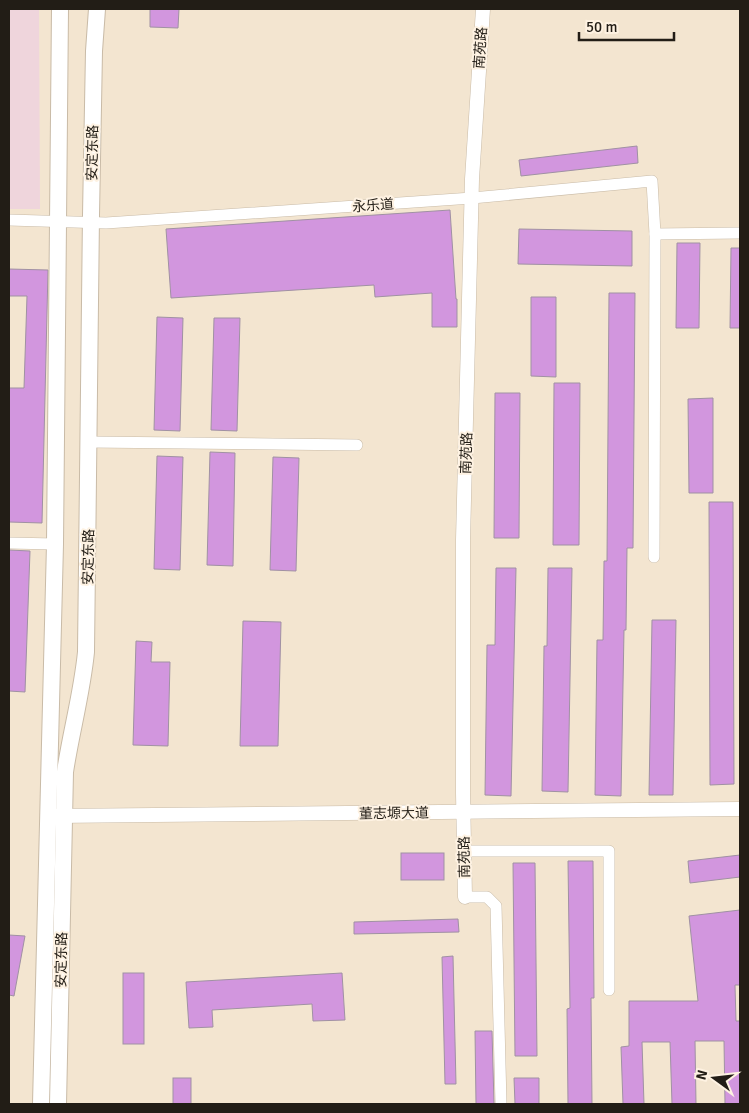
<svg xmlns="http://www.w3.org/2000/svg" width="749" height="1113" viewBox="0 0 749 1113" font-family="Signika,'Noto Sans SC',sans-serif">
	<rect width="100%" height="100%" fill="#f3e5d0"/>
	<polygon fill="#efd5dc" points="9,9 39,9 40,209 9,209"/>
	<g fill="#d296de" stroke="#a091a3">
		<polygon points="150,9 179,9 178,28 150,27"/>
		<polygon points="637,146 638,163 521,176 519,160"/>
		<polygon points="450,210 456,299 457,299 457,327 432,327 432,293 375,297 374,285 171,298 166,229"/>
		<polygon points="519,229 632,231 632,266 518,264"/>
		<polygon points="677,243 700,243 699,328 676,328"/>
		<polygon points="731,248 740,248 740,328 730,328"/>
		<polygon points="9,269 48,270 42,523 9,522 9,388 24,388 27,296 9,296"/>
		<polygon points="609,293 635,293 633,548 627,548 626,630 624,630 621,796 595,795 597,640 603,640 604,561 607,561"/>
		<polygon points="531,297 556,297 556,377 531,376"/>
		<polygon points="157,317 183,318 180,431 154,430"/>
		<polygon points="214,318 240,318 237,431 211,430"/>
		<polygon points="554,383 580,383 579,545 553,545"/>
		<polygon points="495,393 520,393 519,538 494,538"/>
		<polygon points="713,398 713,493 689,493 688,399"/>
		<polygon points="210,452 235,453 233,566 207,565"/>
		<polygon points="157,456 183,457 180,570 154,569"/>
		<polygon points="273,457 299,458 296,571 270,570"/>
		<polygon points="709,502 733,502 734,784 710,785"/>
		<polygon points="9,550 30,551 25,692 9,691"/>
		<polygon points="496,568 516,568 511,796 485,795 487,645 495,645"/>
		<polygon points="548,568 572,568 568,792 542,791 544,646 547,646"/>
		<polygon points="652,620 676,620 673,795 649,795"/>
		<polygon points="243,621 281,622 278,746 240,746"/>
		<polygon points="136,641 152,642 151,662 170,662 168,746 133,745"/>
		<rect x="401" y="853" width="43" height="27"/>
		<polygon points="740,855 740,877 690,883 688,861"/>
		<polygon points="568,861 593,861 594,998 591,998 592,1104 568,1104 567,1009 570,1008"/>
		<polygon points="513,863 535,863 537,1056 515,1056"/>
		<polygon points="740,910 740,985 735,985 736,1021 740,1021 740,1104 725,1104 724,1041 695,1041 696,1104 672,1104 670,1042 642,1042 644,1104 623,1104 621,1047 629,1046 629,1001 698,1001 689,916"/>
		<polygon points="458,919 459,932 354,934 354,922"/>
		<polygon points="9,935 25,936 14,996 9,995"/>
		<polygon points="453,956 456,1084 445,1084 442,957"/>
		<rect x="123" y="973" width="21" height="71"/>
		<polygon points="342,973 345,1020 313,1021 312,1004 212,1010 213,1027 189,1028 186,982"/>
		<polygon points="475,1031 492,1031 494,1104 476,1104"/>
		<rect x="173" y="1078" width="18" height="26"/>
		<polygon points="514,1078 539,1078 539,1104 515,1104"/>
	</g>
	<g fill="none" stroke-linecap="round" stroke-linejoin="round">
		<defs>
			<g id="minor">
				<polyline points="9,220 106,223 472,198 652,181 655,234 654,557"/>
				<polyline points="655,234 740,233"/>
				<polyline points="89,442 357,445"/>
				<polyline points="9,543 55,544"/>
				<polyline points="464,851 609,851 609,990"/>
				<polyline points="465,897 487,897 496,906 501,1104"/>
			</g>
			<g id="tertiary">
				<polyline points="53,816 740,809"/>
				<polyline points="465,897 463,793 463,540 472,179 483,9"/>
			</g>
			<g id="secondary">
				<polyline points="41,1104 55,544 60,9"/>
				<path d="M 58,1104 L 65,772 C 71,732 82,693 86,652 L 91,215 L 94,51 L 97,9"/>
			</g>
		</defs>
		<use href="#minor" stroke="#c9bba7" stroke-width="12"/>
		<use href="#tertiary" stroke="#c9bba7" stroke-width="15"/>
		<use href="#secondary" stroke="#c9bba7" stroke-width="18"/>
		<use href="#minor" stroke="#fff" stroke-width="11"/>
		<use href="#tertiary" stroke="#fff" stroke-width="14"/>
		<use href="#secondary" stroke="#fff" stroke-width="16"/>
	</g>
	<g text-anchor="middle" stroke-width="4" stroke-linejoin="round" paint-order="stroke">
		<g font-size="14" fill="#221d16" stroke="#fef2e2">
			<text transform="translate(480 48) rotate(-86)" y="5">南苑路</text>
			<text transform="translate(92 153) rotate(-89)" y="5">安定东路</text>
			<text transform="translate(373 205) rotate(-4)" y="5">永乐道</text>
			<text transform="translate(466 453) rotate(-88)" y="5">南苑路</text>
			<text transform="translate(88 557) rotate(-89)" y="5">安定东路</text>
			<text transform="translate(394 813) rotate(-1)" y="5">董志塬大道</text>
			<text transform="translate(464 857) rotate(-91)" y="5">南苑路</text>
			<text transform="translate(61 960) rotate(-89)" y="5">安定东路</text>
		</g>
	</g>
	<rect width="749" height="1113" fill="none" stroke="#221d16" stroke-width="20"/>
	<g transform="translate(714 1078) rotate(285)" stroke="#fef2e2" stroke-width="4" paint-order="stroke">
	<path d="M0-4L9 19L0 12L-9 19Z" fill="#221d16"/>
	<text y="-8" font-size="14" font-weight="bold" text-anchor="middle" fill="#221d16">N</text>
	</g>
	<path d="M579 32v8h95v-8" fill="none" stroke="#221d16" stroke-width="2.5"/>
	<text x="586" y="32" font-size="15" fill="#221d16" stroke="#fef2e2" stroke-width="4" paint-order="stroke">50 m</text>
</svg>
